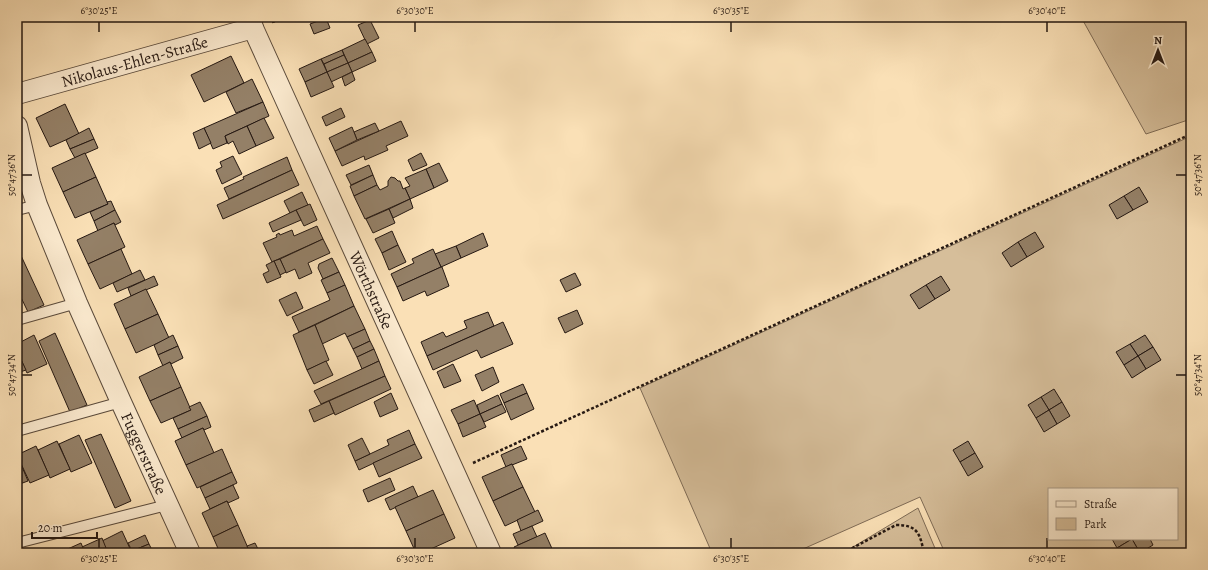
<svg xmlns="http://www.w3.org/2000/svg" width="1208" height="570" viewBox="0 0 1208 570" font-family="Alegreya,serif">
	<rect width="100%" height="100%" fill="#fae0b6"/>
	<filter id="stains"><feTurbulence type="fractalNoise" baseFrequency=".005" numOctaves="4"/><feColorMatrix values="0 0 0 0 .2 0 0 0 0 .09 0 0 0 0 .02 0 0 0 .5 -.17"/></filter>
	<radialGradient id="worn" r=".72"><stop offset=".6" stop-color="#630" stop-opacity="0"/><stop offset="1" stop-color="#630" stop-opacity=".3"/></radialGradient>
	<g fill="#d6be9a" stroke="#7e6b56" fill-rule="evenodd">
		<polygon points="1081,17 1191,17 1191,119 1146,134"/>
		<path d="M 1191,136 L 1191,553 L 945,553 L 920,497 L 794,553 L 712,553 L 640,388 ZM 1049,489 L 1177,489 L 1177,539 L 1049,539 Z"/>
		<polygon points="918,508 937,553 843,553"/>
	</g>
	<g fill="#948067" stroke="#251812">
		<polygon points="326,18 330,28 314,34 310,24"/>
		<polygon points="370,20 379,38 367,44 358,25"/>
		<polygon points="365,39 372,52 348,63 342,50"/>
		<polygon points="342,50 344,55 324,64 321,59"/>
		<polygon points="372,52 376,61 352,72 348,63"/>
		<polygon points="344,55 348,63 327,72 324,64"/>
		<polygon points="231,56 244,83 204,102 191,75"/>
		<polygon points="321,59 327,72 305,82 299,69"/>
		<polygon points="348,63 352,72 331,82 327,72"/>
		<polygon points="327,72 334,87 311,97 305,82"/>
		<polygon points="352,72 355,80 345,86 342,77"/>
		<polygon points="252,79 263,102 236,113 226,92"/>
		<polygon points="263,102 269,116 225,136 227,143 213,149 204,128"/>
		<polygon points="65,104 79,134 50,147 36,118"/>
		<polygon points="341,108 345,117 326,126 322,117"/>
		<polygon points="264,118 274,138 256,146 247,126"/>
		<polygon points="401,121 408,136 386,146 388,150 365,160 364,156 342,166 335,151"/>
		<polygon points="375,123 379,131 357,140 354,132"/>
		<polygon points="247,126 256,146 239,154 233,141 228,144 225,136"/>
		<polygon points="352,127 357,140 335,151 329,138"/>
		<polygon points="89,128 94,139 70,149 66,140"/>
		<polygon points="204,128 211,143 199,149 193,133"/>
		<polygon points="94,139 98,148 75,158 70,149"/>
		<polygon points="85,153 96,177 63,192 52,168"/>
		<polygon points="421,153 427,165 413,171 408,160"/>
		<polygon points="233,156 242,174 222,184 216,170 222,167 220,162"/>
		<polygon points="287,157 292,170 229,199 224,188 244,179 243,177"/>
		<polygon points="439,163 448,181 434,188 426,169"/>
		<polygon points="369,165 373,175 351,185 346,175"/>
		<polygon points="426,169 434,188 410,199 405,188 410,186 405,178"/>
		<polygon points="292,170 299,185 223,219 217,205"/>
		<polygon points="373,175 377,185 354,196 350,186"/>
		<polygon points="96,177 108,204 75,218 63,192"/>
		<polygon points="391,177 395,178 398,181 400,181 403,189 405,188 410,199 365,219 354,196 377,185 380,190 388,186 388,181"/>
		<polygon points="1139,187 1148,202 1133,210 1124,196"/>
		<polygon points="302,192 308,205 290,213 284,201"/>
		<polygon points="1124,196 1133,210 1117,219 1109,205"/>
		<polygon points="410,199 413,208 393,218 389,209"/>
		<polygon points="111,201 115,210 94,221 90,212 108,204 107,202"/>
		<polygon points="310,204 317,220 304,226 296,210"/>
		<polygon points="389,209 395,223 373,233 366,219"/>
		<polygon points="115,210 121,222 115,225 114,223 98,231 94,221"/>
		<polygon points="296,210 301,220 273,232 269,223"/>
		<polygon points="114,223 125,247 88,264 77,240"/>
		<polygon points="317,226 323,239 272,262 263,243 277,237 276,235 279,233 280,235 292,230 294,236"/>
		<polygon points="392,231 398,245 382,253 375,239"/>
		<polygon points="1035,232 1044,247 1027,257 1018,242"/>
		<polygon points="483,233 488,246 461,258 456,246"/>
		<polygon points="323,239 330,253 308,263 312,273 299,279 295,269 286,273 280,259"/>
		<polygon points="1018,242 1027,257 1011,267 1002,253"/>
		<polygon points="398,245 406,262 389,270 382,253"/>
		<polygon points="456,246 461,258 441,267 435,254"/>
		<polygon points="17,247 44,305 28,312 17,289"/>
		<polygon points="121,249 132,274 100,289 88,264"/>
		<polygon points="433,249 441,267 397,287 391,274 414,263 412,259"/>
		<polygon points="332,258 339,272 323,279 318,268 319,264"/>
		<polygon points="280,259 286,272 280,275 274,261"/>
		<polygon points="274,261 281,277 267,283 263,274 269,271 266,265"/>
		<polygon points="441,267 442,267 449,286 427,296 425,291 403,301 397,287"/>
		<polygon points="140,270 145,280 117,292 113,283"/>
		<polygon points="339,272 345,285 327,293 321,280"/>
		<polygon points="575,273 581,285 566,292 560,280"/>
		<polygon points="154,276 158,285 131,296 128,288"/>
		<polygon points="941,276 950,290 935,299 926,285"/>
		<polygon points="345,285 354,306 299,332 292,317 330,300 327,293"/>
		<polygon points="926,285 935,299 919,309 910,295"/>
		<polygon points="146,289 158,314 125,329 114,304"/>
		<polygon points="296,292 303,308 287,316 279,300"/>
		<polygon points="354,306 365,329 347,337 345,333 322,344 315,325"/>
		<polygon points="577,310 583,324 565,333 558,318"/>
		<polygon points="488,312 494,326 427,356 421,342 443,332 446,337 467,328 464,321"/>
		<polygon points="158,314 169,338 136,353 125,329"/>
		<polygon points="503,322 513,344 481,358 477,350 433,370 427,356"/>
		<polygon points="315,325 329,360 307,370 293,335"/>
		<polygon points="365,329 370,341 353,349 347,337"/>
		<polygon points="55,333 87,405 70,412 39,341"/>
		<polygon points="34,335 47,364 27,373 17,351 17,344"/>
		<polygon points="173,335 178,346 158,355 154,345"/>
		<polygon points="1145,335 1153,347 1138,356 1130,344"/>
		<polygon points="370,341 374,349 357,357 353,349"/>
		<polygon points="1130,344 1138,356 1124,365 1116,352"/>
		<polygon points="178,346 183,358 171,364 170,362 163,366 158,355"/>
		<polygon points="1153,347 1161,360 1146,369 1138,356"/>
		<polygon points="374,349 379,361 362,369 357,357"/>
		<polygon points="17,351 26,370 17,373"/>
		<polygon points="1138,356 1146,369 1132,378 1124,365"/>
		<polygon points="326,361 333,375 314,384 307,370"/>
		<polygon points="379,361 385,376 321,404 314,391"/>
		<polygon points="170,362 181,387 150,401 139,377"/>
		<polygon points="453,364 461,381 444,388 437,372"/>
		<polygon points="493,367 499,382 482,391 475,375"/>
		<polygon points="385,376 391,389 335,415 329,401"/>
		<polygon points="523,384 527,393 504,403 500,394"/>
		<polygon points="181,387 191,410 161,423 150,401"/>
		<polygon points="1054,389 1062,402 1049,410 1041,397"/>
		<polygon points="391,393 398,409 380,417 374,402"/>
		<polygon points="527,393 534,409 511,420 504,403"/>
		<polygon points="498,395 502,404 480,414 477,405"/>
		<polygon points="1041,397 1049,410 1036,418 1028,405"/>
		<polygon points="474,400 480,414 458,424 451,410"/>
		<polygon points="329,401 334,413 314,422 309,410"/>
		<polygon points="200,402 207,416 178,429 173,418 191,410 189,407"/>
		<polygon points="1062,402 1070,416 1057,424 1049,410"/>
		<polygon points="502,404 506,412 484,422 480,414"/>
		<polygon points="1049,410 1057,424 1044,432 1036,418"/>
		<polygon points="480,414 486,427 463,437 458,424"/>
		<polygon points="207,416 211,427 204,430 203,428 182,438 178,429"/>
		<polygon points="203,428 214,453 186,465 175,441"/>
		<polygon points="409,430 415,444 359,470 355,461 389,445 387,440"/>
		<polygon points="101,434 131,501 115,508 85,440"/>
		<polygon points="79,435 92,463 71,472 59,444"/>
		<polygon points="362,438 370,454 355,461 348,445"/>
		<polygon points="57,441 70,469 50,478 38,450"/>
		<polygon points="968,441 975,453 960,462 953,450"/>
		<polygon points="415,444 422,458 379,477 373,463"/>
		<polygon points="36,446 49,475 30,483 17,455"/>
		<polygon points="521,446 527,459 512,465 512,464 506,467 501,455"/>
		<polygon points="222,449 232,472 197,488 186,465"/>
		<polygon points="975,453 983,467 968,476 960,462"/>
		<polygon points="17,455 28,481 17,485"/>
		<polygon points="512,464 523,487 493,501 482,477"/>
		<polygon points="232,472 237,483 205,498 200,487"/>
		<polygon points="390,478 395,490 368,502 363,490"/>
		<polygon points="233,485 239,498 228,503 227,501 210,509 205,498"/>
		<polygon points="413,486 418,497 390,510 385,499"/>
		<polygon points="523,487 535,512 505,526 493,501"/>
		<polygon points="433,490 444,514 406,531 395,507"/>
		<polygon points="227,501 238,525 213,537 202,513"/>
		<polygon points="538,510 543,521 521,531 517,520"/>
		<polygon points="444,514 455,538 422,553 416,553 406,531"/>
		<polygon points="238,525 248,548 236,553 220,553 213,537"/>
		<polygon points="532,526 537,537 518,545 513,534"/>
		<polygon points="122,531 132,553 108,553 102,541"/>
		<polygon points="545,533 554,553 517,553 514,547"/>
		<polygon points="145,535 149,544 132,551 128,543"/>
		<polygon points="102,538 108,553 85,553 82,547"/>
		<polygon points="1112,539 1132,539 1117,548"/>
		<polygon points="1132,539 1150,539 1153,545 1140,553"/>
		<polygon points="1132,539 1140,553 1120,553 1117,548"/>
		<polygon points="81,543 85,553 61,553 61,552"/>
		<polygon points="255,543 260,553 236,553 248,548 247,546"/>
		<polygon points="149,544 153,552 133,553 132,551"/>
	</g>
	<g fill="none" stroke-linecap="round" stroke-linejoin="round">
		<defs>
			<g id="service">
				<polyline points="17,210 37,205"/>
				<polyline points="17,320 77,303"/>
				<polyline points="17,431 121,402"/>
				<polyline points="17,543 167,505"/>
			</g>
			<g id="minor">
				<path id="s1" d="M 250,17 L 253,28 L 491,553"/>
				<path id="s2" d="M 17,94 L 253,28"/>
				<path id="s3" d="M 17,126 L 30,183 L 37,205 L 77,303 L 121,402 L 190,553"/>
			</g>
		</defs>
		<use href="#service" stroke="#5a4a3b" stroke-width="12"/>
		<use href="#minor" stroke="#5a4a3b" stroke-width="22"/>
		<g stroke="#251812" stroke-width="2.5" stroke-dasharray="3 2" stroke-linecap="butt">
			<polyline points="272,22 290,17"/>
			<polyline points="473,463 1191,134"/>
			<path d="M 843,553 L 896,525 C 918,525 920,534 924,553"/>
		</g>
		<use href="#service" stroke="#fcebd0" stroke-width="10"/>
		<use href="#minor" stroke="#fcebd0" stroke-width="20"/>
	</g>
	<path fill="none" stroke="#251812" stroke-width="1.5" d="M 99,22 L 99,32M 415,22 L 415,32M 731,22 L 731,32M 1047,22 L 1047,32M 22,175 L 32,175M 1176,175 L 1186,175M 22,375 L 32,375M 1176,375 L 1186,375M 99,538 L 99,548M 415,538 L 415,548M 731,538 L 731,548M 1047,538 L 1047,548"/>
	<g text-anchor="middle" stroke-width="3" stroke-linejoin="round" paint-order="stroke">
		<g font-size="16" fill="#251812" stroke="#fcebd0">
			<text dy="6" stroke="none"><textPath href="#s2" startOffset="122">Nikolaus-Ehlen-Straße</textPath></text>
			<text dy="6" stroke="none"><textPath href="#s1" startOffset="299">Wörthstraße</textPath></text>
			<text dy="6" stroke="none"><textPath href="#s3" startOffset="352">Fuggerstraße</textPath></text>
		</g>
	</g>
	<rect width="1208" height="570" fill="none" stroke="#fae0b6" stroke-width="44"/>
	<rect x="1048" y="488" width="130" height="52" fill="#fcebd0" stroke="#a69784"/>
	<rect x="1056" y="501" width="20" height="6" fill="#fcebd0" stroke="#a69784"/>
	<text x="1084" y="508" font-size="12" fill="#251812">Straße</text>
	<rect x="1056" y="518" width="20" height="12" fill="#d6be9a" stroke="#a69784"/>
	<text x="1084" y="528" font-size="12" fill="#251812">Park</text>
	<g transform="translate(1158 50)" stroke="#fcebd0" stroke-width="3" paint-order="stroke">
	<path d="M0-3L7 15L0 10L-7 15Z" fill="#251812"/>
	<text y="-6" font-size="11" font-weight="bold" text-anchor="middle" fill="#251812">N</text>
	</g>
	<path d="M32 532v6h65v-6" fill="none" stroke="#251812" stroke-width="2"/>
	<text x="38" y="532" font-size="12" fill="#251812" stroke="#fcebd0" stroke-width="3" paint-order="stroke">20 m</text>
	<rect x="22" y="22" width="1164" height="526" fill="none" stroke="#251812" stroke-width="1.5"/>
	<g font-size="10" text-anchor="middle" fill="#251812">
		<text x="99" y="14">6°30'25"E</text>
		<text x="415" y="14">6°30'30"E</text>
		<text x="731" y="14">6°30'35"E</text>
		<text x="1047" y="14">6°30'40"E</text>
		<text transform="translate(11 175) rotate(-90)" y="4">50°47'36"N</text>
		<text transform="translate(1197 175) rotate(-90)" y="4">50°47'36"N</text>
		<text transform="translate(11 375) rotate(-90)" y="4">50°47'34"N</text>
		<text transform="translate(1197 375) rotate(-90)" y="4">50°47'34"N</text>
		<text x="99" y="562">6°30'25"E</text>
		<text x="415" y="562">6°30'30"E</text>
		<text x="731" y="562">6°30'35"E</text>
		<text x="1047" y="562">6°30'40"E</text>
	</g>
	<rect width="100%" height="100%" filter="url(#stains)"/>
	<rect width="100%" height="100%" fill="url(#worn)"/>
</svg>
